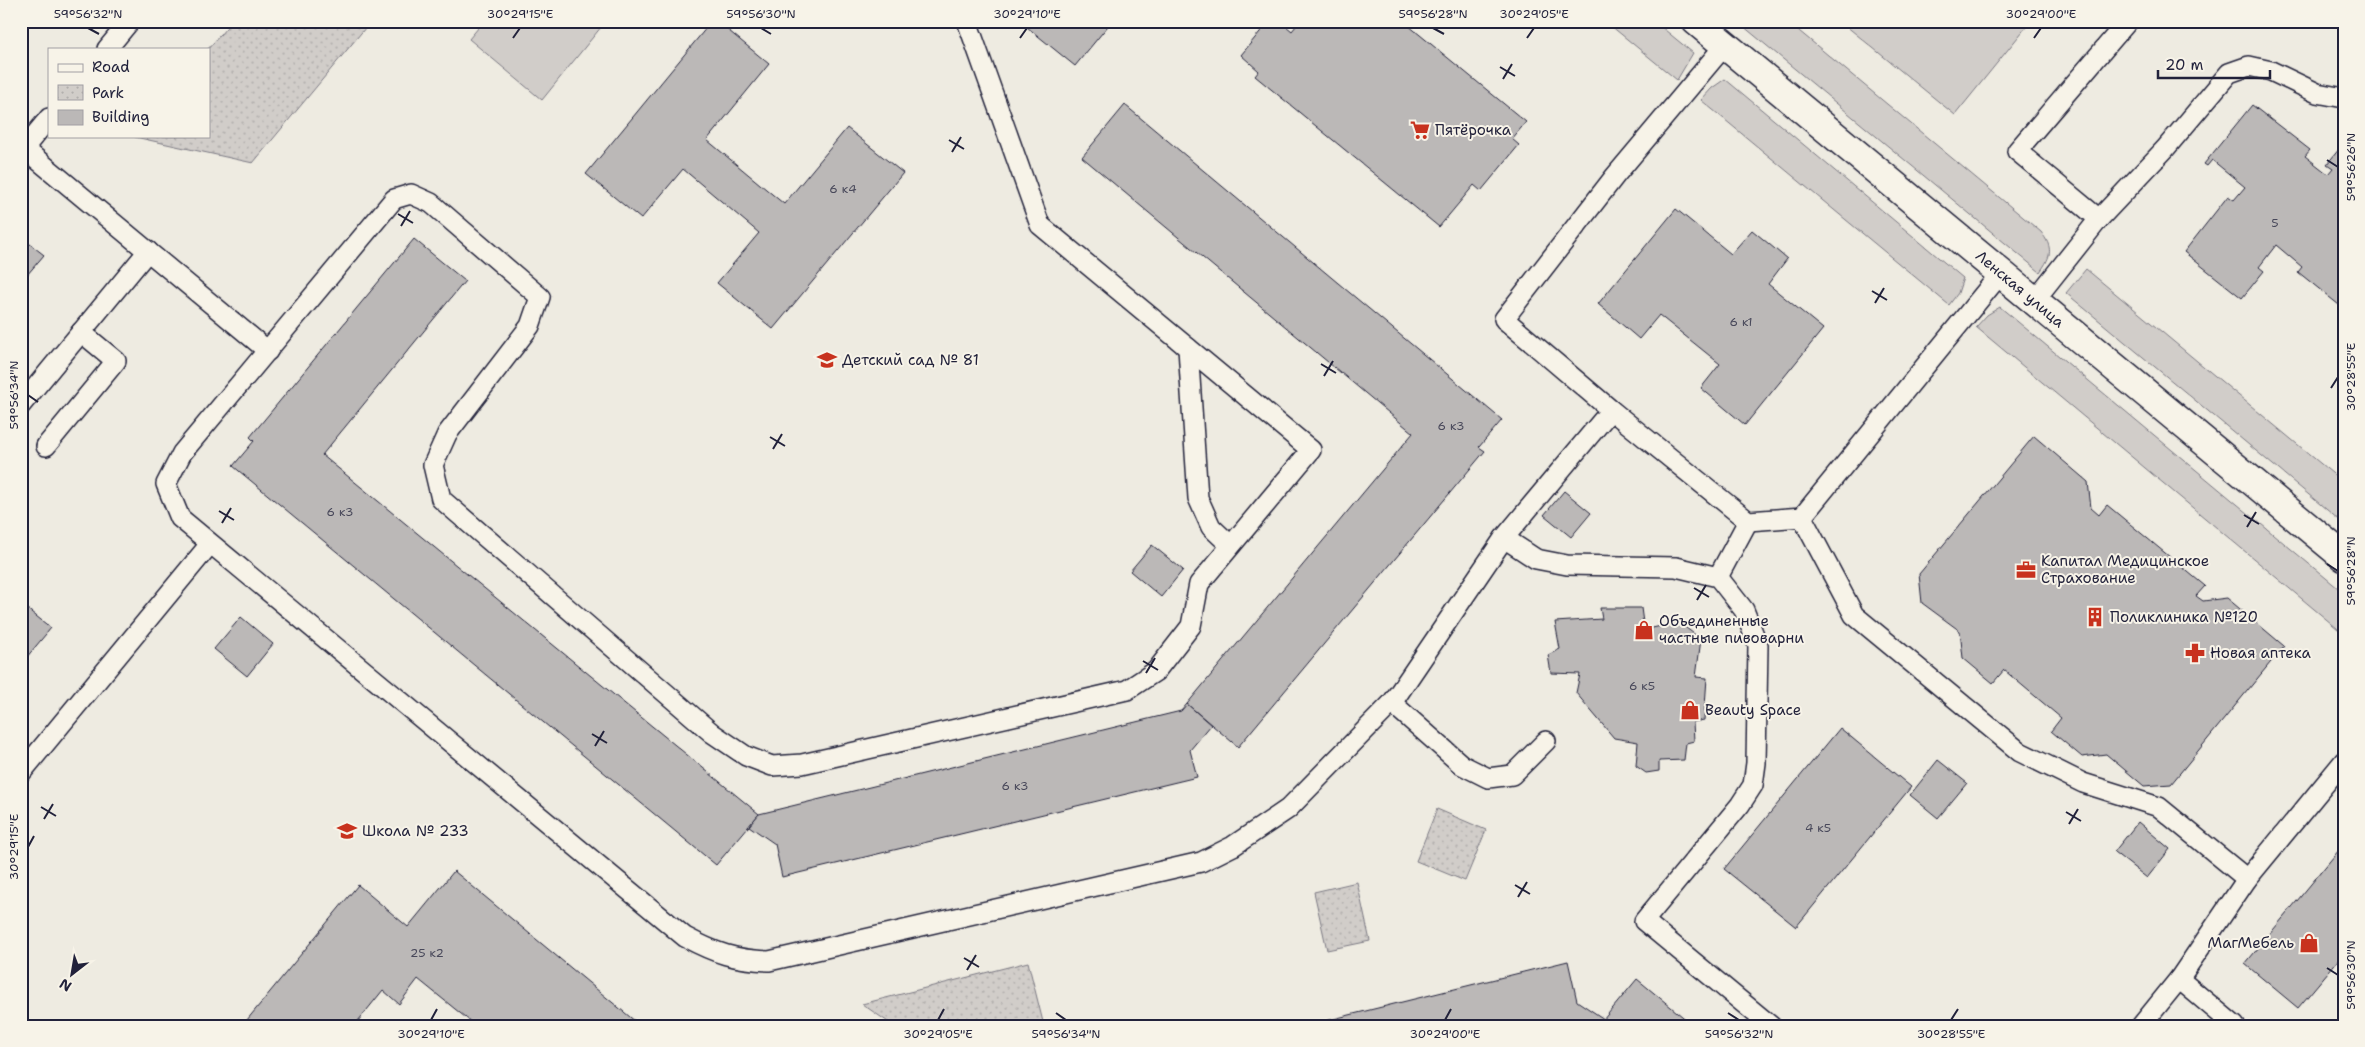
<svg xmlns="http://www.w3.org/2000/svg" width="2365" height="1047" viewBox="0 0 2365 1047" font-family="'Shantell Sans',sans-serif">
	<defs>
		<pattern id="park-dots" width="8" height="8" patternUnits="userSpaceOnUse" patternTransform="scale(1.25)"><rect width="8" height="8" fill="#d1cdc9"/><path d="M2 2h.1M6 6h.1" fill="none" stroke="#b3b0ae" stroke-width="1.8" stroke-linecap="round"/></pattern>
	</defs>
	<rect width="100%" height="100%" fill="#eeebe1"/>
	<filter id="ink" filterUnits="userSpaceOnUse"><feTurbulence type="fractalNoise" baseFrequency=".02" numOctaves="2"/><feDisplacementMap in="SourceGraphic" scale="10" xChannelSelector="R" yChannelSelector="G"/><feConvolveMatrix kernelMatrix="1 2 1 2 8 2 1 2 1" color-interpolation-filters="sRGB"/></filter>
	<g filter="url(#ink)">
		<g fill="#d1cdc9" stroke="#7a7882">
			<polygon points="484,21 606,21 542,100 469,39"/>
			<polygon points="1605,21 1654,21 1693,53 1677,80"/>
			<path d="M 1737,21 L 1787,21 L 2041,232 C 2053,248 2052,255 2040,272 Z"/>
			<polygon points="1840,21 2031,21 1955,115"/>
			<polygon points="1725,79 1963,278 1958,293 1949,305 1701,100 1712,88"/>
			<polygon points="2086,269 2344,483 2344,524 2066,293"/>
			<polygon points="2000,307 2344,593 2344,634 1976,327 1987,315"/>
		</g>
		<g fill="url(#park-dots)" stroke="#7a7882">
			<polygon points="232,21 371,21 253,163 135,137 209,136 208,49"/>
			<polygon points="1437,809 1486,830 1465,881 1416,861"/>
			<polygon points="1357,882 1370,941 1327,950 1314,892"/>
			<polygon points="1028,962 1044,1026 894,1026 862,1004"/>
		</g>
		<g fill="#bbb8b7" stroke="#22223b">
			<polygon points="712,21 717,21 769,64 707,140 784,204 847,128 903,173 773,329 717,283 759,233 683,169 641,219 586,174"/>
			<polygon points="1023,21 1112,21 1075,66 1022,23"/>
			<polygon points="1269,21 1280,21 1292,31 1300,21 1403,21 1526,122 1512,139 1519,145 1481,191 1474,185 1439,227 1255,76 1259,71 1241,55"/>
			<polygon points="1125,105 1502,420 1479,447 1485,451 1238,747 1187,704 1413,433 1082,157"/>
			<polygon points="2252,105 2310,150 2305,156 2328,174 2333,168 2327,164 2344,143 2344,309 2298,272 2302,267 2276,245 2259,267 2264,271 2242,298 2184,252 2228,196 2234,200 2245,187 2212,160 2207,166 2204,164"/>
			<polygon points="1676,209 1731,254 1752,230 1763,239 1787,259 1768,284 1823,329 1745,425 1701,388 1720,364 1659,315 1639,339 1598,304"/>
			<polygon points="21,237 44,255 21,282"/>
			<polygon points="414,239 465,281 322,455 759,814 716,865 233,466 254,441 250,437"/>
			<polygon points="2034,436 2088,482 2091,508 2099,515 2107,505 2205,586 2196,596 2203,601 2227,598 2284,646 2171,784 2144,786 2106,754 2082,757 2051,731 2061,718 2004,670 1993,683 1963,658 1960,631 1922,603 1919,574"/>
			<polygon points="1564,491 1591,513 1571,537 1544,515"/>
			<polygon points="1152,545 1183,570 1161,597 1130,571"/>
			<polygon points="21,604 51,628 21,664"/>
			<polygon points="1600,608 1641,608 1644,630 1678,622 1701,639 1696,677 1707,678 1704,720 1693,722 1694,741 1686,743 1684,760 1659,761 1659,771 1646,773 1636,766 1638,742 1614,738 1576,693 1580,674 1551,673 1548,655 1560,649 1555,622 1602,619"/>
			<polygon points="241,617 273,644 247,676 214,649"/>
			<polygon points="1187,704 1211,725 1190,750 1197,777 782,877 775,844 749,826 759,814 1181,711"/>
			<polygon points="1840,728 1911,787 1796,927 1724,869"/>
			<polygon points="1938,760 1967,783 1938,818 1910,795"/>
			<polygon points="2138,822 2170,849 2147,878 2114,852"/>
			<polygon points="2344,844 2344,953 2298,1008 2245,964"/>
			<polygon points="454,871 636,1022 633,1026 476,1026 418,979 399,1004 383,990 354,1026 242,1026 358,885 408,927"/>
			<polygon points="1568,961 1577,1001 1604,1019 1598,1026 1305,1026"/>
			<polygon points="1637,979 1694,1026 1598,1026"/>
		</g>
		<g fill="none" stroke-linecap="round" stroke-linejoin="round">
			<defs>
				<g id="lane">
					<path d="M 967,21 L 1040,225 L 1311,450 L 1199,584 L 1191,626 L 1156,671 L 1127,690 L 802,764 L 772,766 L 746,756 L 712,733 L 441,499 L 433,465 L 447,434 L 530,326 L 540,297 L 431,203 L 411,194 L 394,199 L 182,453 L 166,484 L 180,518 L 685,937 C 715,953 735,960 769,961 L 1201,862 L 1233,846 L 1288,809 L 1392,703 L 1504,538 L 1611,410"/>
					<polyline points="1725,45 1615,176 1504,319 1611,410 1748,521 1802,517 2001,273"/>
					<polyline points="107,49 130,21"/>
					<polyline points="21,146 268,351"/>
					<polyline points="24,148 49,118"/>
					<polyline points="2099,219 2017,151 2128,21"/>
					<polyline points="2034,301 2099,219 2165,149 2229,73 2249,66 2271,71 2317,93 2344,98"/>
					<polyline points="1188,348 1198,498 1211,527 1230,545"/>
					<polyline points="21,405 148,251"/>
					<polyline points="46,446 116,361 81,332"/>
					<polyline points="1802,517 1854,615 2020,752 2083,783 2159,807 2247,879"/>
					<polyline points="1504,538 1536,559 1567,565 1676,567 1718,577 1744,610 1758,645 1756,763 1753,785 1740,805 1644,921 1771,1026"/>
					<polyline points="1718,577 1748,521"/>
					<polyline points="1392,703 1462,765 1488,778 1512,775 1546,741"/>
					<polyline points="21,773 210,544"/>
					<polyline points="2179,979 2235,1026"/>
					<polyline points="2141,1026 2179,979 2247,879 2344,761"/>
				</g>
				<polyline id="street" points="1696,21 2344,557"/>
			</defs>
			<use href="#lane" stroke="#22223b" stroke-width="22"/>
			<use href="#street" stroke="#22223b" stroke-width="31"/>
			<use href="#lane" stroke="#f7f3e8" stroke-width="19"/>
			<use href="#street" stroke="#f7f3e8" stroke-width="28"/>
		</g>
	</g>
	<path fill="none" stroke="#22223b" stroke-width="2" d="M 88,28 L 99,34M 761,28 L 771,34M 1433,28 L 1444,34M 513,38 L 520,28M 1020,38 L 1027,28M 1527,38 L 1534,28M 2034,38 L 2041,28M 1500,67 L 1515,76M 1503,79 L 1512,64M 949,140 L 964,149M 952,152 L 961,137M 2327,160 L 2338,167M 398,214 L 413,223M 401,226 L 410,211M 1872,291 L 1887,300M 1875,303 L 1884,288M 1321,364 L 1336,373M 1324,376 L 1333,361M 2331,388 L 2338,377M 28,395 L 38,402M 770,437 L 785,446M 773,449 L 782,434M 219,511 L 234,520M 2244,515 L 2259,524M 222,523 L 231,508M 2247,527 L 2256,512M 2327,564 L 2338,571M 1694,588 L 1709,597M 1697,600 L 1706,585M 1143,661 L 1158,670M 1146,673 L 1155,658M 592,734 L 607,743M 595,746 L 604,731M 41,807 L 56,816M 2066,812 L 2081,821M 44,819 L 53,804M 2069,824 L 2078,809M 28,847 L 34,836M 1515,885 L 1530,894M 1518,897 L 1527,882M 964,958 L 979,967M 2327,968 L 2338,975M 967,970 L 976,955M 1056,1013 L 1066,1020M 1728,1013 L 1739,1020M 431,1020 L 437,1009M 938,1020 L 944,1009M 1445,1020 L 1451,1009M 1951,1020 L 1958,1009"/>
	<defs>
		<symbol id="supermarket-bare" viewBox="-9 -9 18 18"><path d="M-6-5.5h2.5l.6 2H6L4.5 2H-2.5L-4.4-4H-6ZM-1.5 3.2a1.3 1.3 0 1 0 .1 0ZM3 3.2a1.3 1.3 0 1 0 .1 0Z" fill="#c8321e" stroke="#f7f3e8" stroke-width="2.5" paint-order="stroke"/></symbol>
		<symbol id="school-bare" viewBox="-9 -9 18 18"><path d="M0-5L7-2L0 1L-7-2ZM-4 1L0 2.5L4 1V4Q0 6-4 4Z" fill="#c8321e" stroke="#f7f3e8" stroke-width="2.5" paint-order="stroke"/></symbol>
		<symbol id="office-bare" viewBox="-9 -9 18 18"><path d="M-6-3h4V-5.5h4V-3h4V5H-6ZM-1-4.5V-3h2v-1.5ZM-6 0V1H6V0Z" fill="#c8321e" stroke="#f7f3e8" stroke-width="2.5" paint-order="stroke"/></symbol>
		<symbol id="building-bare" viewBox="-9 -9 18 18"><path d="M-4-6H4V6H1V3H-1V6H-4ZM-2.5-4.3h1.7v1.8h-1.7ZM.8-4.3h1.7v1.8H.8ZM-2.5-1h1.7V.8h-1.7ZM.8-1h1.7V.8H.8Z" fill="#c8321e" stroke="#f7f3e8" stroke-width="2.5" paint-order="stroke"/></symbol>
		<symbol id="shop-bare" viewBox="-9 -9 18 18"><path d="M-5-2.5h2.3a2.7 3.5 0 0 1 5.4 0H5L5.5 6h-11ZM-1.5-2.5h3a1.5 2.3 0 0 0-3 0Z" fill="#c8321e" stroke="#f7f3e8" stroke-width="2.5" paint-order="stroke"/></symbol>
		<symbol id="pharmacy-bare" viewBox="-9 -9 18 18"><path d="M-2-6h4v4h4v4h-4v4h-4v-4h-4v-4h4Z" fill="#c8321e" stroke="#f7f3e8" stroke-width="2.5" paint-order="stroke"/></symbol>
	</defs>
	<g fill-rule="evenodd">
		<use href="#supermarket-bare" x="1406" y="116" width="28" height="28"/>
		<use href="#school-bare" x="813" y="346" width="28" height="28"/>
		<use href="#office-bare" x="2012" y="556" width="28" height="28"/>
		<use href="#building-bare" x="2081" y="603" width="28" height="28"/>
		<use href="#shop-bare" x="1630" y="616" width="28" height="28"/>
		<use href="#pharmacy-bare" x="2181" y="639" width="28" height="28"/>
		<use href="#shop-bare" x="1676" y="696" width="28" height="28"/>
		<use href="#school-bare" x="333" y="817" width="28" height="28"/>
		<use href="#shop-bare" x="2295" y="929" width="28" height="28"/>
	</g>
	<g text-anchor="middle" stroke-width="4" stroke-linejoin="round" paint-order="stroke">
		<g font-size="12" fill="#48485a">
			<text x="843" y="193">6 к4</text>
			<text x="2275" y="227">5</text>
			<text x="1741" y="326">6 к1</text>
			<text x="1451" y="430">6 к3</text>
			<text x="340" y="516">6 к3</text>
			<text x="1642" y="690">6 к5</text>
			<text x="1015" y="790">6 к3</text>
			<text x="1818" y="832">4 к5</text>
			<text x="427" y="957">25 к2</text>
		</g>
		<g font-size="15" fill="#22223b" stroke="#f7f3e8" text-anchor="start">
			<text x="1435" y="135">Пятёрочка</text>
			<text x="842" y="365">Детский сад № 81</text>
			<text x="2041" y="566">Капитал Медицинское<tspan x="2041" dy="17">Страхование</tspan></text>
			<text x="2110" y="622">Поликлиника №120</text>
			<text x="1659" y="626">Объединенные<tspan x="1659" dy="17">частные пивоварни</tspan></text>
			<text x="2210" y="658">Новая аптека</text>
			<text x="1705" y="715">Beauty Space</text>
			<text x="362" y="836">Школа № 233</text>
			<text x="2294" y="948" text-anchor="end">МагМебель</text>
		</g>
		<g font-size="15" fill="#22223b" stroke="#f7f3e8">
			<text transform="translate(2020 289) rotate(40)" y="5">Ленская улица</text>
		</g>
	</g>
	<rect width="2365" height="1047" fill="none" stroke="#f7f3e8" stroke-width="55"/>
	<rect x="48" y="48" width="162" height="90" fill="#f7f3e8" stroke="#a29fa3"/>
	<rect x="58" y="64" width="25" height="8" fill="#f7f3e8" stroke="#a29fa3"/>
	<text x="92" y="72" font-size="15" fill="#22223b">Road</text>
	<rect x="58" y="85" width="25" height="15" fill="url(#park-dots)" stroke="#a29fa3"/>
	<text x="92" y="98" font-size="15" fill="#22223b">Park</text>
	<rect x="58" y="110" width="25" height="15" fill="#bbb8b7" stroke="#a29fa3"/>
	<text x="92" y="122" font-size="15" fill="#22223b">Building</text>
	<g transform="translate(72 974) rotate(211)" stroke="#f7f3e8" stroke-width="4" paint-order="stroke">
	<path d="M0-4L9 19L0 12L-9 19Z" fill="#22223b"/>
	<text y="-8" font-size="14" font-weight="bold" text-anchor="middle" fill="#22223b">N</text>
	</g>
	<path d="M2158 70v8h112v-8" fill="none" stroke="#22223b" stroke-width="2.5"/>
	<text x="2165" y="70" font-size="15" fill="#22223b" stroke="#f7f3e8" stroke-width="4" paint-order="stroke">20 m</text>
	<rect x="28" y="28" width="2310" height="992" fill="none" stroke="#22223b" stroke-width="2"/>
	<g font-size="12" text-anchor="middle" fill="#22223b">
		<text x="88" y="18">59°56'32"N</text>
		<text x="520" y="18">30°29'15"E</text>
		<text x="761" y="18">59°56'30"N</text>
		<text x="1027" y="18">30°29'10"E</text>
		<text x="1433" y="18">59°56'28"N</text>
		<text x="1534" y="18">30°29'05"E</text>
		<text x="2041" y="18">30°29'00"E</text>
		<text transform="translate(2351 167) rotate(-90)" y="4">59°56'26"N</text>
		<text transform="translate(2351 377) rotate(-90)" y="4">30°28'55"E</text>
		<text transform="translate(14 395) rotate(-90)" y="4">59°56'34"N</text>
		<text transform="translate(2351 571) rotate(-90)" y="4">59°56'28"N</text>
		<text transform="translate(14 847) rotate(-90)" y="4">30°29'15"E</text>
		<text transform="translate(2351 975) rotate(-90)" y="4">59°56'30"N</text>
		<text x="431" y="1038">30°29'10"E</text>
		<text x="938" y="1038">30°29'05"E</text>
		<text x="1066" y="1038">59°56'34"N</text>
		<text x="1445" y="1038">30°29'00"E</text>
		<text x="1739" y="1038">59°56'32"N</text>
		<text x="1951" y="1038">30°28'55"E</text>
	</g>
</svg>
